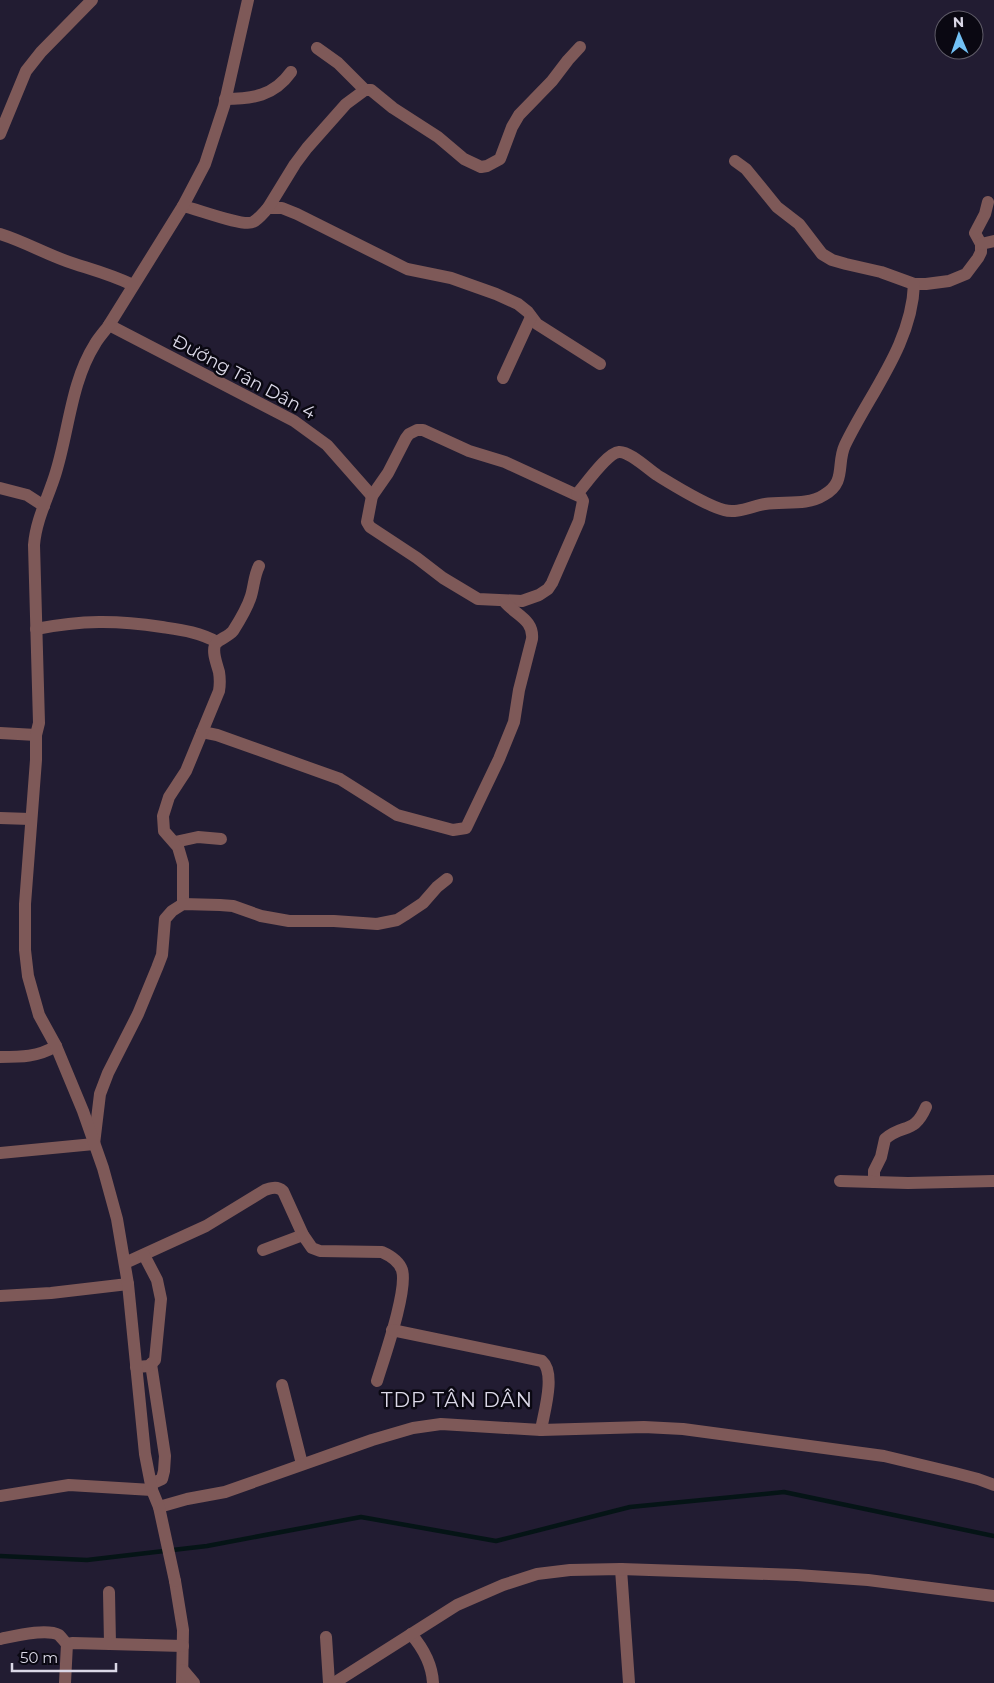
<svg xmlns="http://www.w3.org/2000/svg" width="994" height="1683" viewBox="0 0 994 1683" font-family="Montserrat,sans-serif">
	<rect width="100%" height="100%" fill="#221c32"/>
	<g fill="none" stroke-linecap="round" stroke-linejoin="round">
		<polyline stroke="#051416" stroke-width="4.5" points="0,1556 87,1560 207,1546 361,1517 496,1541 630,1507 784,1492 994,1536"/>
		<g stroke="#7e5958" stroke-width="12">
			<polyline points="317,48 338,63 365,90"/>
			<path d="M 225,99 C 252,99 274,96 291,72"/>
			<polyline points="0,134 26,71 41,52 92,0"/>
			<polyline points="735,161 746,169 777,207 799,224 822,254 832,260 846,264 881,272 914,284 926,284 949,281 966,274 978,258 981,252 981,244 975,233 985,214 988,202"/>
			<path d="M 183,206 C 197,209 243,227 253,222 C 259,219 264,212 268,208 L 282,208 L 297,214 L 407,269 L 451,278 L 496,294 L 518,304 L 528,312 L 537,324 L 600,364"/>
			<polyline points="268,208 295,164 307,148 346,104 365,90 371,90 393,108 438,137 464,159 481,167 487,166 500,159 512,127 519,115 552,81 568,60 580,47"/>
			<path d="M 0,234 C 26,242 49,256 75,264 C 97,271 112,275 133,285"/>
			<polyline points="981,244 994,241"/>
			<polyline points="109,325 294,421 327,445 372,496"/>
			<polyline points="503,378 531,317"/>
			<polygon points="417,430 423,430 469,451 505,462 581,497 583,501 579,521 552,583 548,589 539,595 522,601 478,599 443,578 417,558 370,527 367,522 372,496 388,473 406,438 409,434"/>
			<polyline points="0,488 27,495 44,506"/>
			<path d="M 577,494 C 586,484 607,453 619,452 C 629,451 648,469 657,475 C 675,486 705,505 724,510 C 737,514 752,506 765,504 C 784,501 807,506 824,495 C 847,482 836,464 845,445 C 870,393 912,344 914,284"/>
			<path d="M 36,629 C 82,620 116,620 162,627 C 182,630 199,632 217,642"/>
			<path d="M 202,732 L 217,735 L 340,779 L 397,815 L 453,830 L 466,828 L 499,759 L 514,722 L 519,690 L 532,639 C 534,619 515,615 504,601"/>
			<polyline points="0,733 36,735"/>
			<polyline points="0,818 30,819"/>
			<polyline points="175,842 198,837 221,839"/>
			<path d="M 183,904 L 183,864 L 178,847 L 164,831 L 163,816 L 169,797 L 186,771 L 219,691 C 220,685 220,678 219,672 C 217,664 212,653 215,645 C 217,640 228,637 233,631 C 240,620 247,609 251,596 C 254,586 254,576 259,566"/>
			<path d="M 0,1057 C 21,1057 38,1057 56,1046"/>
			<path d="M 926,1107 C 914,1135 903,1123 885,1139 L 881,1157 L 874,1171 L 874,1182 L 908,1183 L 994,1181"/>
			<polyline points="0,1153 94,1144 100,1094 108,1073 138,1014 157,968 162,955 165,919 172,911 183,904 220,905 233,906 261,916 289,921 334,921 377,924 397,920 405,915 423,903 437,887 447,879"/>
			<polyline points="840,1181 874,1182"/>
			<polyline points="263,1250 303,1235"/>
			<path d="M 125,1263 L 206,1226 L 265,1190 C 272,1188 277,1186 283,1191 L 303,1235 L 312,1248 L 320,1251 L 382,1252 C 391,1256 399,1261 402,1270 C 408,1290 384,1358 377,1381"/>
			<polyline points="0,1296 51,1293 128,1284"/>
			<path d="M 392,1330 L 542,1361 C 556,1373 544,1412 541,1430"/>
			<polyline points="151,1364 165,1456 164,1471 162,1479 151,1484"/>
			<polyline points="136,1367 149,1366 155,1360 161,1299 157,1280 144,1255"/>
			<polyline points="282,1385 302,1464"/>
			<polyline points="159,1507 187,1499 225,1492 372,1440 413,1428 441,1424 541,1430 644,1427 683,1429 884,1456 955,1473 978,1479 994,1485"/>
			<polyline points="621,1569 629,1683"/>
			<polyline points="175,1581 183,1630 182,1683"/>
			<polyline points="109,1592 110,1644"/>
			<path d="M 411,1634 C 423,1648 432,1663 433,1683"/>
			<polyline points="326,1637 329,1683"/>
			<path d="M 0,1639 C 15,1636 46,1628 59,1635 C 62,1638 64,1641 67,1644"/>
			<polyline points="183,1670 194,1683"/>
			<polyline points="65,1683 67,1644 73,1643 183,1646"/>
			<polyline points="334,1683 457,1605 503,1585 537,1574 570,1570 621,1569 797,1575 868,1580 994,1596"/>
		</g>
		<g stroke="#7e5958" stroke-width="12">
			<polyline points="0,1496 69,1485 152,1490"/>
			<path d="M 175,1581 L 159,1507 L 152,1490 L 145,1454 L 128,1284 L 117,1219 L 103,1168 L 83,1111 L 56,1046 L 39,1015 L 28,976 L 25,950 L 25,904 L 36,760 L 36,735 L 39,723 L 34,545 C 36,519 49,496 56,472 C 69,430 71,382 95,344 C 99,337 105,331 109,325 L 183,206 L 205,164 L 224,106 L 248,0"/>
		</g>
	</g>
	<g text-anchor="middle" stroke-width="5" stroke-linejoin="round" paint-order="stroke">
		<g font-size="18" fill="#dbd8e7" stroke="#0a0812">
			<text transform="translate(244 377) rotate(28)" y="6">Đướng Tân Dân 4</text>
		</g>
		<g font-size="20" letter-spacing="1" fill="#dbd8e7" stroke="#0a0812">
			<text x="457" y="1407">TDP TÂN DÂN</text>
		</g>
	</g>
	<g transform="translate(959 35) rotate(358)"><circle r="24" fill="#0a0812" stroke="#5e5b67"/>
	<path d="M0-4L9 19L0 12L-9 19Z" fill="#72c1f5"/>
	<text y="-8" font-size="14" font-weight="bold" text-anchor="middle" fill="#dbd8e7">N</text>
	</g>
	<path d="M12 1663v8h104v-8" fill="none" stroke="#dbd8e7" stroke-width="2.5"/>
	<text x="20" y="1663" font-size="15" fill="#dbd8e7" stroke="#0a0812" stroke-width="4" paint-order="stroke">50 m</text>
</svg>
